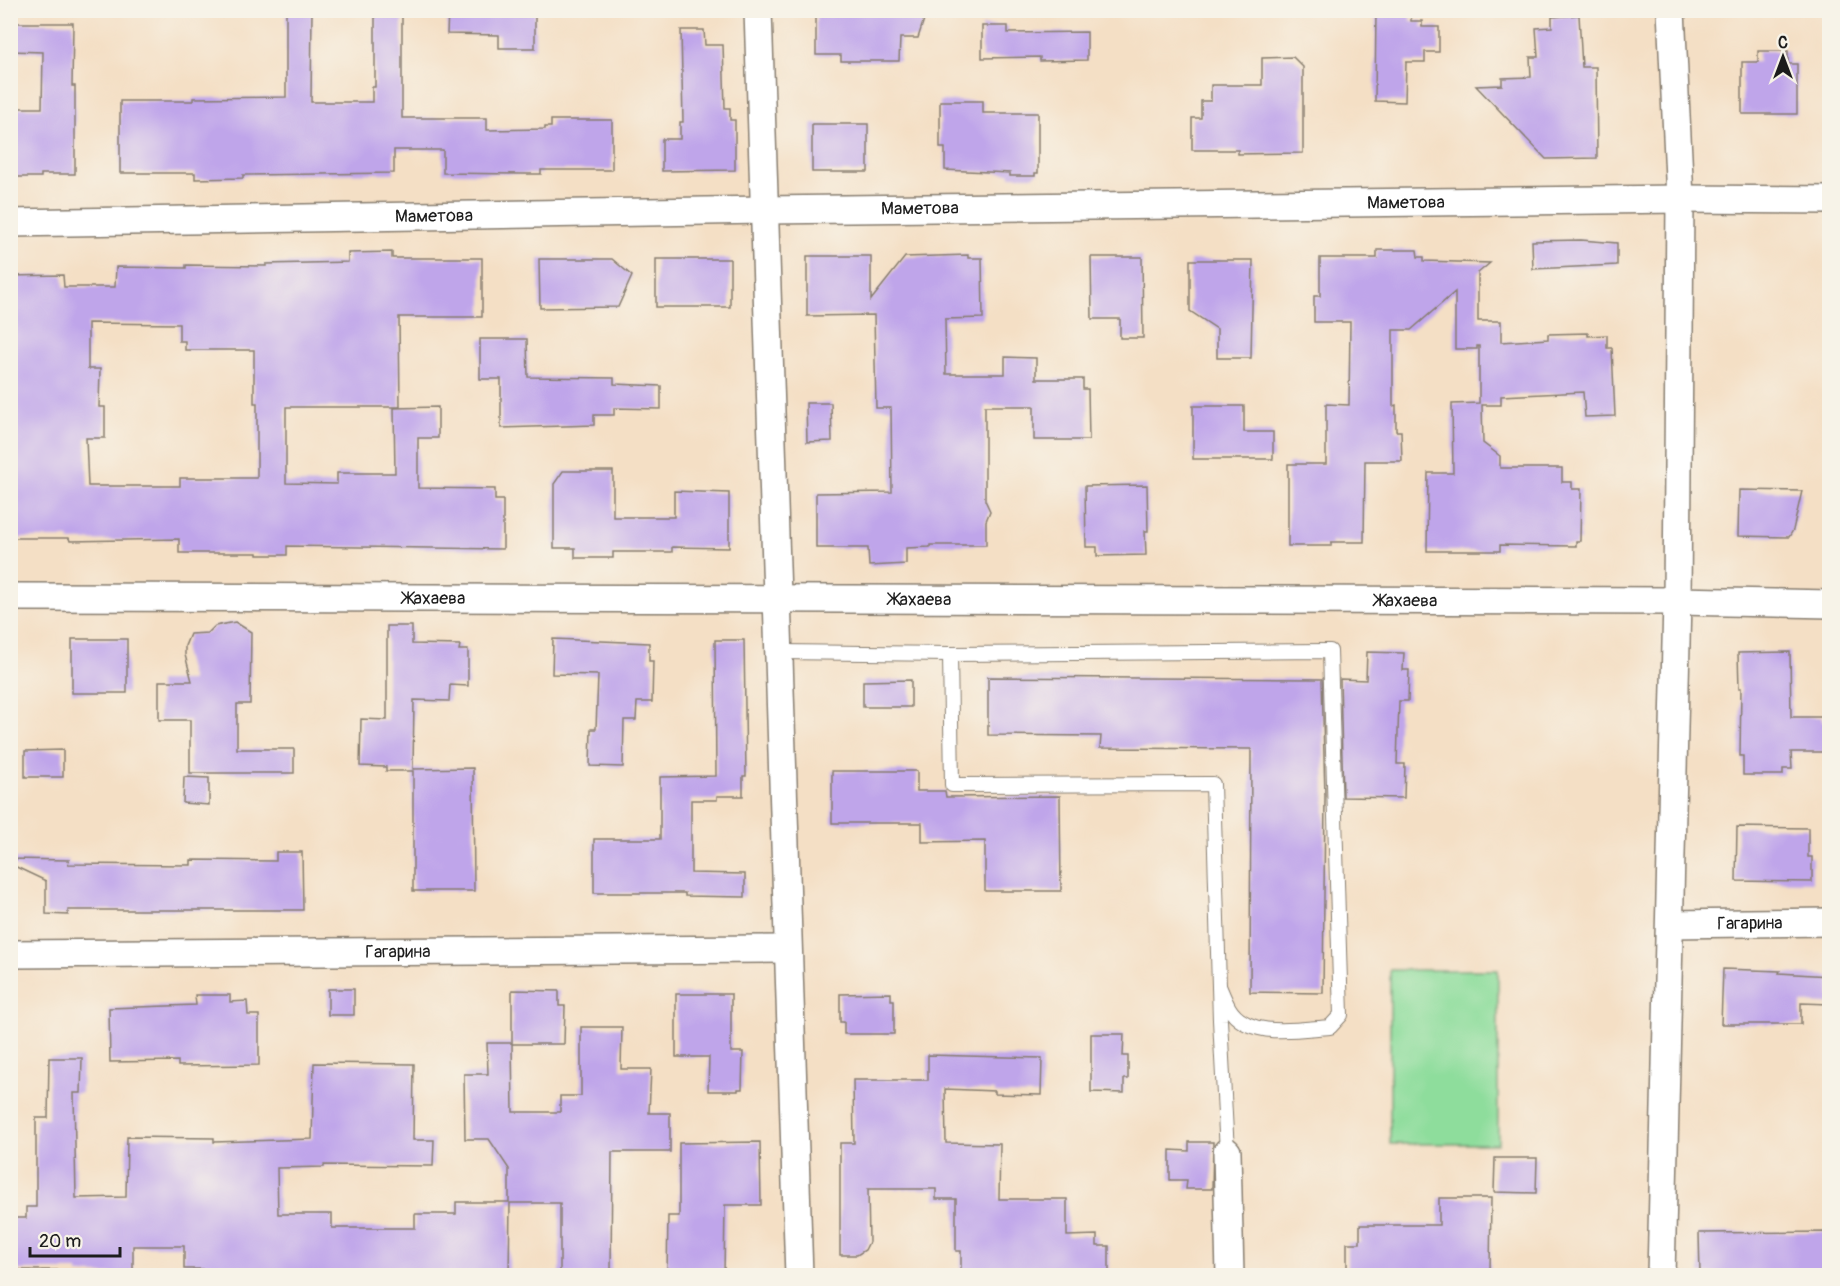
<svg xmlns="http://www.w3.org/2000/svg" width="1840" height="1286" viewBox="0 0 1840 1286" font-family="Pangolin,sans-serif">
	<rect width="100%" height="100%" fill="#f7f3e8"/>
	<filter id="ink" filterUnits="userSpaceOnUse"><feTurbulence type="fractalNoise" baseFrequency=".0167" numOctaves="2"/><feDisplacementMap in="SourceGraphic" scale="12" xChannelSelector="R" yChannelSelector="G"/><feConvolveMatrix kernelMatrix="1 2 1 2 8 2 1 2 1" color-interpolation-filters="sRGB"/></filter>
	<filter id="wash" filterUnits="userSpaceOnUse"><feTurbulence type="fractalNoise" baseFrequency=".008" numOctaves="4" result="noise"/><feDisplacementMap in="SourceGraphic" scale="24" xChannelSelector="R" yChannelSelector="G"/><feGaussianBlur stdDeviation="1.35" result="paint"/><feColorMatrix in="noise" values="0 0 0 0 0 0 0 0 0 0 0 0 0 0 0 0 0 1.4 0 .05"/><feComposite in="paint" operator="in"/></filter>
	<g filter="url(#wash)">
		<rect width="100%" height="100%" fill="#f4dfc5"/>
		<rect fill="#8edd9c" stroke="#557c5c" stroke-width="1.5" x="1390" y="970" width="108" height="174"/>
		<g id="blocks">
			<g fill="#bfa5ea" fill-rule="evenodd">
				<polygon points="286,10 312,10 311,102 372,102 372,87 375,87 375,10 402,10 402,118 487,118 487,130 545,129 545,127 551,127 551,120 612,120 612,170 541,170 541,174 524,174 443,173 443,150 394,150 394,173 243,175 243,178 195,179 195,173 120,173 120,101 193,101 193,98 286,97"/>
				<polygon points="448,10 535,10 535,48 499,48 499,35 447,34"/>
				<polygon points="816,10 927,10 918,38 900,38 899,61 841,61 841,55 816,55"/>
				<polygon points="1376,10 1411,10 1411,21 1422,21 1422,27 1439,27 1439,52 1425,52 1425,62 1406,62 1405,102 1375,101"/>
				<polygon points="1579,15 1582,67 1596,67 1597,158 1546,159 1476,86 1502,85 1502,78 1531,77 1530,57 1538,57 1536,28 1552,27 1552,17"/>
				<polygon points="10,23 73,23 72,86 75,86 75,174 41,174 41,177 10,177 10,108 42,108 43,52 10,51"/>
				<polygon points="982,26 1008,26 1008,33 1087,32 1087,60 1040,61 1040,57 982,58"/>
				<polygon points="681,30 704,30 705,45 723,45 725,108 730,108 730,120 735,120 735,170 662,171 662,139 680,139 680,122 683,122"/>
				<polygon points="1758,51 1788,51 1788,64 1797,64 1797,114 1742,114 1742,62 1758,62"/>
				<polygon points="1293,57 1303,67 1303,153 1238,154 1238,150 1192,150 1192,118 1201,118 1201,101 1211,101 1211,85 1262,85 1262,58"/>
				<polygon points="940,101 983,101 983,113 1038,113 1038,173 1035,173 1035,176 1010,176 1010,173 945,170 945,148 940,148"/>
				<rect x="812" y="124" width="56" height="48"/>
				<polygon points="1581,240 1617,243 1617,265 1533,269 1532,241"/>
				<polygon points="1377,250 1417,250 1418,257 1424,257 1424,261 1490,263 1478,273 1478,321 1501,321 1501,342 1548,339 1548,334 1588,333 1588,336 1607,335 1607,348 1612,348 1615,416 1585,417 1583,392 1501,396 1501,405 1482,405 1483,443 1500,456 1500,468 1562,468 1562,482 1572,482 1572,489 1581,489 1580,541 1576,541 1576,546 1500,545 1500,551 1427,551 1428,473 1453,473 1452,404 1479,403 1479,346 1477,346 1477,349 1455,349 1455,292 1411,330 1393,330 1393,406 1396,405 1396,431 1401,431 1402,461 1365,461 1364,542 1331,542 1331,546 1288,546 1288,464 1326,464 1326,404 1349,405 1350,322 1314,322 1314,296 1320,296 1320,258 1377,258"/>
				<path d="M 392,252 L 392,258 L 482,258 L 482,317 L 399,317 L 400,407 L 286,407 L 286,483 L 337,484 L 337,473 L 395,473 L 394,408 L 438,407 L 438,438 L 418,438 L 418,488 L 495,489 L 495,500 L 503,500 L 503,549 L 287,546 L 287,555 L 257,555 L 257,553 L 179,553 L 179,539 L 70,541 L 69,538 L 14,538 L 14,516 L 10,512 L 10,499 L 16,495 L 16,443 L 10,443 L 10,276 L 63,275 L 64,287 L 115,287 L 116,267 L 186,268 L 186,265 L 266,266 L 266,264 L 348,262 L 348,253 ZM 88,323 L 179,324 L 179,341 L 185,341 L 185,350 L 254,350 L 254,403 L 257,403 L 257,478 L 180,478 L 180,486 L 88,486 L 86,438 L 105,438 L 105,407 L 99,407 L 100,369 L 88,369 Z"/>
				<polygon points="968,255 968,258 982,258 983,318 945,319 946,374 1005,374 1005,357 1036,358 1036,379 1083,379 1083,389 1088,389 1089,440 1034,440 1034,406 985,406 985,500 990,511 986,521 986,545 930,545 930,547 906,548 906,564 869,566 868,548 816,548 816,493 892,492 891,408 876,408 874,315 807,316 807,256 871,256 871,300 905,257"/>
				<polygon points="1091,257 1142,257 1143,338 1120,338 1120,319 1092,319"/>
				<polygon points="539,259 612,259 632,276 618,307 540,308"/>
				<rect x="656" y="259" width="74" height="48"/>
				<polygon points="1190,260 1253,260 1251,358 1217,358 1217,329 1190,311"/>
				<polygon points="480,339 527,339 528,377 614,378 614,384 661,386 661,409 614,408 614,415 594,415 594,425 501,428 501,379 480,379"/>
				<polygon points="806,403 831,403 832,441 807,442"/>
				<polygon points="1193,406 1244,406 1244,432 1273,432 1273,459 1193,459"/>
				<polygon points="563,471 613,471 613,517 674,517 674,491 729,493 729,548 672,547 672,552 613,552 613,558 575,558 575,548 554,548 554,484"/>
				<polygon points="1147,485 1148,531 1145,531 1146,555 1097,556 1097,547 1086,547 1085,486"/>
				<polygon points="1739,490 1802,491 1793,530 1789,537 1738,536"/>
				<polygon points="235,622 251,632 250,704 237,704 237,749 294,749 294,773 190,773 190,720 159,720 159,681 192,681 185,655 185,646 190,634 208,633 215,626"/>
				<polygon points="387,626 412,626 412,644 460,645 459,650 468,650 468,686 450,685 449,701 414,700 413,769 473,768 474,891 413,891 413,771 386,771 386,767 360,766 361,719 387,720"/>
				<rect x="72" y="639" width="55" height="54"/>
				<polygon points="553,639 649,643 649,661 653,661 652,702 637,702 636,720 624,720 623,767 590,766 591,729 596,729 598,675 552,674"/>
				<polygon points="715,640 744,640 746,776 743,776 743,796 717,796 717,800 691,800 691,873 745,874 745,897 685,896 685,893 594,893 594,839 660,839 660,777 716,776"/>
				<polygon points="1367,652 1404,653 1403,670 1409,670 1408,701 1399,701 1397,764 1405,764 1404,798 1343,797 1340,679 1366,680"/>
				<polygon points="1790,652 1791,717 1822,717 1822,722 1827,722 1827,752 1791,752 1792,769 1783,769 1783,775 1743,775 1743,756 1740,756 1741,688 1739,688 1738,653"/>
				<polygon points="988,677 1322,679 1325,796 1323,993 1250,992 1251,749 1100,748 1101,736 988,735"/>
				<polygon points="911,680 911,707 863,707 863,681"/>
				<polygon points="63,750 63,777 25,777 25,751"/>
				<polygon points="832,771 917,771 917,791 945,791 946,797 1060,796 1061,891 985,891 985,841 922,842 922,823 832,823"/>
				<polygon points="184,777 209,778 209,805 183,803"/>
				<polygon points="1737,827 1808,828 1808,857 1812,857 1812,882 1736,881"/>
				<polygon points="276,852 302,852 303,910 68,910 68,915 46,914 46,881 10,864 10,859 69,860 68,864 191,865 191,860 276,861"/>
				<polygon points="1723,969 1780,971 1779,973 1830,976 1830,1004 1801,1003 1801,1024 1721,1024"/>
				<rect x="328" y="989" width="26" height="26"/>
				<polygon points="512,990 559,991 559,1006 565,1006 564,1044 512,1044 513,1112 560,1112 560,1096 581,1096 581,1027 622,1027 621,1069 651,1069 649,1113 670,1113 670,1152 612,1152 611,1275 560,1275 560,1203 510,1203 509,1275 202,1275 202,1269 184,1269 184,1246 133,1246 133,1274 78,1274 78,1270 10,1270 10,1218 26,1218 26,1207 36,1207 36,1118 48,1118 49,1058 82,1058 81,1093 74,1093 76,1198 126,1197 127,1137 214,1138 214,1142 312,1139 314,1063 414,1064 413,1140 434,1140 433,1166 324,1165 324,1167 277,1168 278,1214 332,1214 332,1228 415,1228 415,1214 456,1214 456,1202 509,1202 509,1169 489,1139 465,1139 464,1074 488,1074 487,1043 512,1043"/>
				<polygon points="891,993 891,1000 894,1000 894,1034 844,1034 844,1022 840,1022 840,994"/>
				<polygon points="676,994 731,994 731,1052 743,1052 742,1089 738,1089 738,1091 708,1091 709,1057 676,1057"/>
				<polygon points="195,995 230,995 230,1002 247,1001 248,1015 259,1015 259,1065 178,1066 178,1061 110,1062 109,1008 196,1005"/>
				<polygon points="1091,1034 1124,1034 1123,1056 1128,1056 1128,1079 1124,1079 1124,1093 1091,1092"/>
				<polygon points="928,1055 1042,1058 1041,1095 995,1094 995,1091 945,1089 946,1143 1000,1144 999,1199 1067,1199 1067,1236 1097,1235 1097,1246 1109,1246 1109,1275 961,1274 961,1251 956,1251 956,1199 936,1199 936,1189 868,1189 869,1242 865,1250 857,1255 840,1255 840,1143 854,1143 853,1080 928,1080"/>
				<polygon points="760,1142 761,1205 725,1205 724,1275 667,1275 668,1216 679,1216 679,1143"/>
				<polygon points="1189,1142 1213,1142 1212,1189 1186,1189 1187,1180 1170,1180 1170,1150 1189,1151"/>
				<polygon points="1495,1158 1537,1158 1536,1193 1494,1192"/>
				<polygon points="1439,1198 1491,1198 1490,1273 1406,1273 1406,1275 1347,1274 1347,1243 1360,1243 1360,1225 1439,1225"/>
				<polygon points="1830,1232 1830,1274 1800,1274 1800,1272 1700,1274 1699,1233"/>
			</g>
		</g>
	</g>
	<g filter="url(#ink)">
		<use href="#blocks" fill-opacity="0" stroke="#887e70" stroke-width="1.5"/>
		<g fill="none" stroke-linecap="round" stroke-linejoin="round">
			<defs>
				<g id="lane">
					<path d="M 780,652 L 950,654 L 1330,651 L 1341,1015 L 1330,1027 C 1299,1029 1248,1040 1229,1008 C 1225,1001 1222,993 1219,986"/>
					<polyline points="950,654 952,785 1213,784 1220,1020 1227,1152"/>
				</g>
				<g id="street">
					<polyline points="758,10 799,1276"/>
					<path id="s1" d="M 10,223 L 765,210 L 1680,199 L 1830,200"/>
					<path id="s2" d="M 10,597 L 1677,601 L 1830,604"/>
					<path id="s3" d="M 1670,924 L 1830,922"/>
					<path id="s4" d="M 10,954 L 787,949"/>
					<polyline points="1227,1152 1230,1276"/>
					<polyline points="1661,1276 1677,601 1680,199 1671,10"/>
				</g>
			</defs>
			<use href="#lane" stroke="#887e70" stroke-width="16"/>
			<use href="#street" stroke="#887e70" stroke-width="30"/>
			<use href="#lane" stroke="#fff" stroke-width="14"/>
			<use href="#street" stroke="#fff" stroke-width="27"/>
		</g>
	</g>
	<g text-anchor="middle" stroke-width="4.5" stroke-linejoin="round" paint-order="stroke">
		<g font-size="18" fill="#1c1c1c" stroke="#f7f3e8">
			<text dy="6" stroke="none"><textPath href="#s1" startOffset="1396">Маметова</textPath></text>
			<text dy="6" stroke="none"><textPath href="#s1" startOffset="910">Маметова</textPath></text>
			<text dy="6" stroke="none"><textPath href="#s1" startOffset="424">Маметова</textPath></text>
			<text dy="6" stroke="none"><textPath href="#s2" startOffset="424">Жахаева</textPath></text>
			<text dy="6" stroke="none"><textPath href="#s2" startOffset="910">Жахаева</textPath></text>
			<text dy="6" stroke="none"><textPath href="#s2" startOffset="1396">Жахаева</textPath></text>
			<text dy="6" stroke="none"><textPath href="#s3" startOffset="80">Гагарина</textPath></text>
			<text dy="6" stroke="none"><textPath href="#s4" startOffset="388">Гагарина</textPath></text>
		</g>
	</g>
	<rect width="1840" height="1286" fill="none" stroke="#f7f3e8" stroke-width="36"/>
	<g transform="translate(1783 57)" stroke="#f7f3e8" stroke-width="4.5" paint-order="stroke">
	<path d="M0-4.5L10 22L0 15L-10 22Z" fill="#1c1c1c"/>
	<text y="-9" font-size="16" font-weight="bold" text-anchor="middle" fill="#1c1c1c">С</text>
	</g>
	<path d="M30 1247v9h90v-9" fill="none" stroke="#1c1c1c" stroke-width="3"/>
	<text x="39" y="1247" font-size="18" fill="#1c1c1c" stroke="#f7f3e8" stroke-width="4.5" paint-order="stroke">20 m</text>
</svg>
